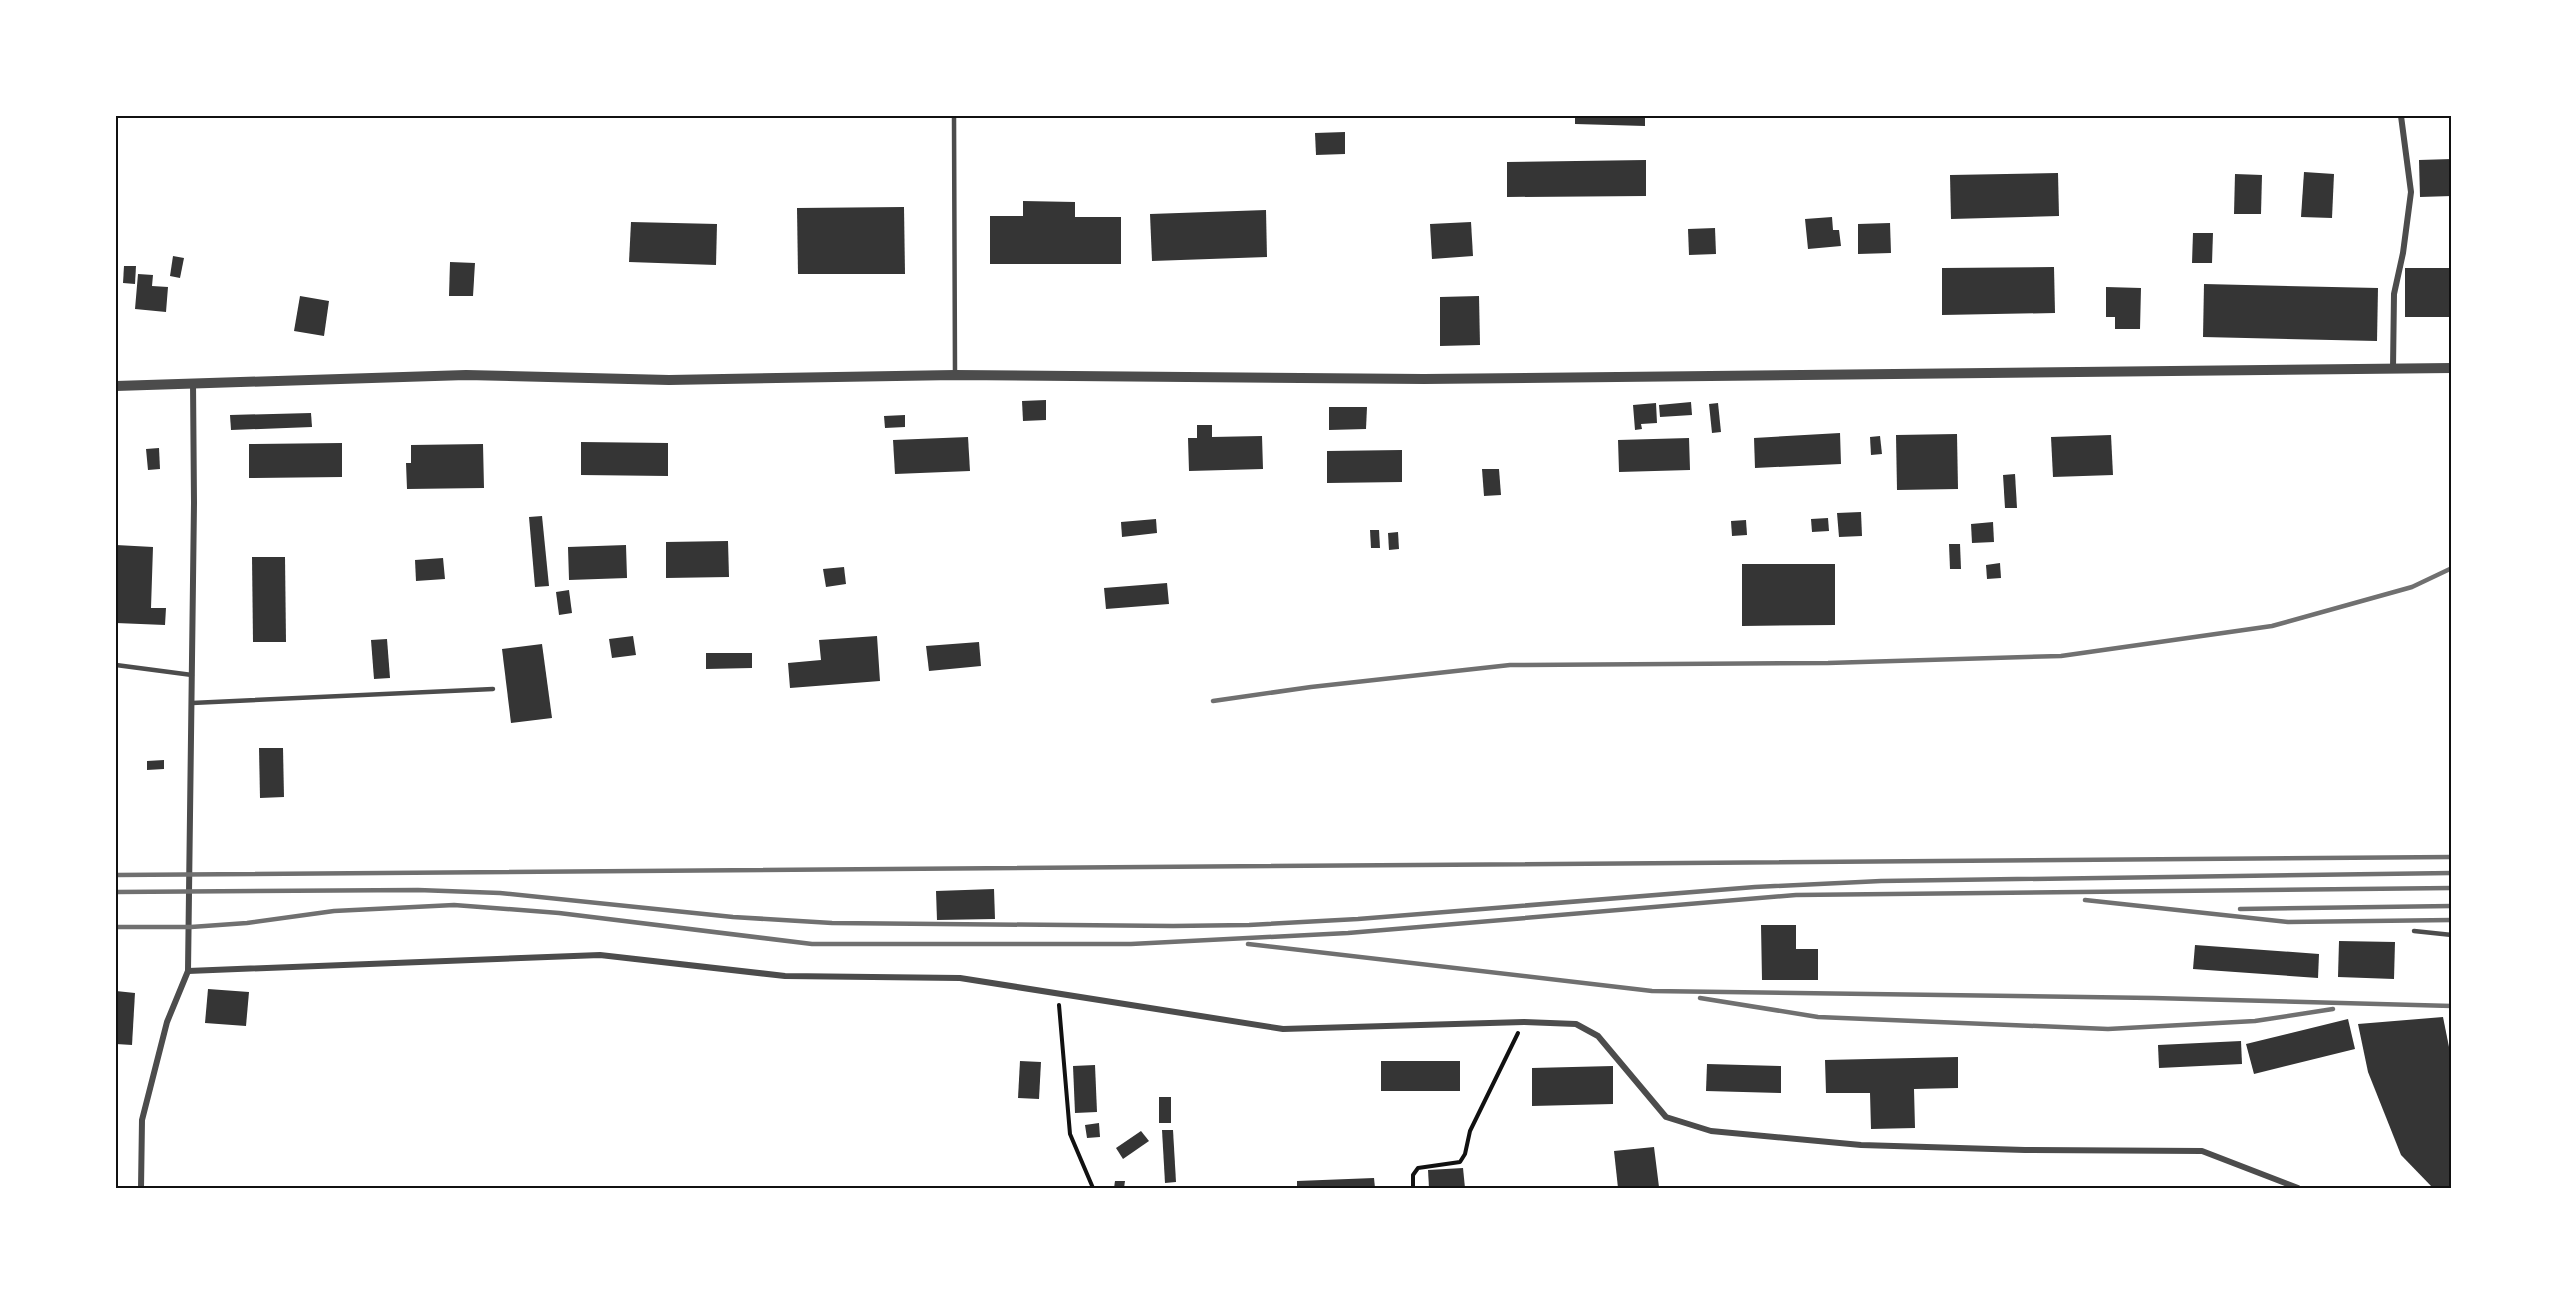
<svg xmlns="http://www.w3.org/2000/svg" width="2567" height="1304" viewBox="0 0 2567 1304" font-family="Manrope,sans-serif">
	<rect width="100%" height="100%" fill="#fff"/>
	<g fill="#353535">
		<polygon points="1575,116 1645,116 1645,126 1575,124"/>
		<polygon points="1345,132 1345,154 1316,155 1315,133"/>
		<polygon points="2452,159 2452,196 2420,197 2419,160"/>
		<polygon points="1646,160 1646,196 1507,197 1507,162"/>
		<polygon points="2304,172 2334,174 2332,218 2301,217"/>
		<polygon points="2058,173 2059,216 1951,219 1950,175"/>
		<polygon points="2235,174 2262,175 2261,214 2234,214"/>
		<polygon points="1023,201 1075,202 1075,217 1121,217 1121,264 990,264 990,216 1023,216"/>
		<polygon points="904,207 905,274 798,274 797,208"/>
		<polygon points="1266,210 1267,257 1152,261 1150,214"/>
		<polygon points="1832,217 1833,230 1839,230 1841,246 1808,249 1805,219"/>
		<polygon points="631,222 717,224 716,265 629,262"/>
		<polygon points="1471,222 1473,256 1432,259 1430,224"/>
		<polygon points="1890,223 1891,253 1858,254 1858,224"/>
		<polygon points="1715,228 1716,254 1689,255 1688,229"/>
		<polygon points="2193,233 2213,233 2212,263 2192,263"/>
		<polygon points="173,256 184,258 180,278 170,276"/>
		<polygon points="450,262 475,263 473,296 449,296"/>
		<polygon points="124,266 136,266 135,284 123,283"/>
		<polygon points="2054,267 2055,313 1942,315 1942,268"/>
		<rect x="2405" y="268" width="47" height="49"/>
		<polygon points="138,274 153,275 152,286 168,287 166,312 135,309"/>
		<polygon points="2204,284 2378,288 2377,341 2203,337"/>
		<polygon points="2106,287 2141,288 2140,329 2115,329 2115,317 2106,317"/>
		<polygon points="300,296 329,301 324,336 294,331"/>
		<polygon points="1479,296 1480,345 1440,346 1440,297"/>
		<polygon points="1046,400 1046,420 1023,421 1022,401"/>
		<polygon points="1691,402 1692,415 1660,417 1659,405"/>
		<polygon points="1656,403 1657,423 1641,424 1642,429 1635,430 1633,405"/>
		<polygon points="1718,403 1721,432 1712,433 1709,404"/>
		<polygon points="1329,407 1367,407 1366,429 1329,430"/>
		<polygon points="311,413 312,427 231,430 230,415"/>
		<polygon points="905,415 905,427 885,428 884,416"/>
		<polygon points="1197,425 1212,425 1212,437 1262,436 1263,469 1189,471 1188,438 1197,438"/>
		<polygon points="1840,433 1841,464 1755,468 1754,438"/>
		<polygon points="1957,434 1958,489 1897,490 1896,435"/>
		<polygon points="2111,435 2113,475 2053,477 2051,437"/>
		<polygon points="1880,436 1882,454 1871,455 1870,437"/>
		<polygon points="968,437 970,471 895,474 893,440"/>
		<polygon points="1689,438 1690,470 1619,472 1618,440"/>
		<polygon points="581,442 668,443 668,476 581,475"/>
		<polygon points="342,443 342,477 249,478 249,444"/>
		<polygon points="483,444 484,488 407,489 406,463 411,463 411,445"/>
		<polygon points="159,448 160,469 148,470 146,449"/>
		<polygon points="1402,450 1402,482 1327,483 1327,451"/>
		<polygon points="1482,469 1499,469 1501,495 1484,496"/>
		<polygon points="2015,474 2017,508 2005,508 2003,475"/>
		<polygon points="1861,512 1862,536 1839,537 1837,513"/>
		<polygon points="542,516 549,586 535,587 529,517"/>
		<polygon points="1828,518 1829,531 1812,532 1811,519"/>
		<polygon points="1156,519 1157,533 1122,537 1121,522"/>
		<polygon points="1746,520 1747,535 1732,536 1731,521"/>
		<polygon points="1993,522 1994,542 1972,543 1971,524"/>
		<polygon points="1370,530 1379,530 1380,548 1371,548"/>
		<polygon points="1398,532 1399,549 1389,550 1388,533"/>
		<polygon points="728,541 729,577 666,578 666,542"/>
		<polygon points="1949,544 1960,544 1961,569 1950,569"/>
		<polygon points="116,545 153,547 151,608 166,608 165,625 116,623"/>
		<polygon points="626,545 627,578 569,580 568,547"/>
		<polygon points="252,557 285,557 286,642 253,642"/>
		<polygon points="443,558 445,579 416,581 415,560"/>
		<polygon points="2000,563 2001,578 1987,579 1986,565"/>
		<polygon points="1742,564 1835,564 1835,625 1742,626"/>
		<polygon points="844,567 846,584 826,587 823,569"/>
		<polygon points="1167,583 1169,604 1106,609 1104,588"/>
		<polygon points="569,590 572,613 559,615 556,592"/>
		<polygon points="633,636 636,655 612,658 609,639"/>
		<polygon points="877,636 880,681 790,688 788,663 821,660 819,640"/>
		<polygon points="387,639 390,678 374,679 371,640"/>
		<polygon points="979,642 981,666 929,671 926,646"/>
		<polygon points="542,644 552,718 511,723 502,649"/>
		<polygon points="706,653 752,653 752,668 706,669"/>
		<polygon points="259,748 283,748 284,797 260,798"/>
		<polygon points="164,760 164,769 147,770 147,761"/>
		<polygon points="994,889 995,919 937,920 936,891"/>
		<polygon points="1761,925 1796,925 1796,949 1818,949 1818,980 1762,980"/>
		<polygon points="2339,941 2395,942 2394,979 2338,977"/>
		<polygon points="2195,945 2319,954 2318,978 2193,969"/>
		<polygon points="208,989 249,992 246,1026 205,1023"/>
		<polygon points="116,991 135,993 132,1045 116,1044"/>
		<polygon points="2443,1017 2452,1062 2452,1188 2433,1188 2401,1155 2368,1072 2358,1024"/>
		<polygon points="2348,1019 2355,1049 2254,1074 2246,1044"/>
		<polygon points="2241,1041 2242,1064 2159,1068 2158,1045"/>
		<polygon points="1958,1057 1958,1088 1914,1089 1915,1128 1871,1129 1870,1093 1826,1093 1825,1060"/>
		<polygon points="1020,1061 1041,1062 1039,1099 1018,1098"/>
		<rect x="1381" y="1061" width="79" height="30"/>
		<polygon points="1707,1064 1781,1066 1781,1093 1706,1091"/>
		<polygon points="1095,1065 1097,1112 1075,1113 1073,1066"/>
		<polygon points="1613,1066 1613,1104 1532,1106 1532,1068"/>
		<rect x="1159" y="1097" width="12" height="26"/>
		<polygon points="1099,1123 1100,1137 1087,1138 1085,1125"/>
		<polygon points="1162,1130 1173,1130 1176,1182 1165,1183"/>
		<polygon points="1141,1131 1149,1141 1123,1159 1116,1148"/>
		<polygon points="1654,1147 1659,1187 1618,1188 1614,1151"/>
		<polygon points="1463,1168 1465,1188 1429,1188 1428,1170"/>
		<polygon points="1374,1178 1375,1188 1297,1188 1297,1181"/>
		<polygon points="1115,1181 1125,1181 1124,1188 1114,1188"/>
	</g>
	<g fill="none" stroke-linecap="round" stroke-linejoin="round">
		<g stroke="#111" stroke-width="4">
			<polyline points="1059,1005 1070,1134 1093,1188"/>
			<polyline points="1413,1188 1413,1175 1418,1168 1460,1162 1465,1154 1470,1131 1518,1033"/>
		</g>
		<g stroke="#4c4c4c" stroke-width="4.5">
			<polyline points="954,116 955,375"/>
			<polyline points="116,665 192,675"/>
			<polyline points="192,703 493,689"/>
			<polyline points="2414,931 2452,935"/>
		</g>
		<g stroke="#4c4c4c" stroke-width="6">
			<polyline points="2393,368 2394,294 2403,253 2411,192 2401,116"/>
			<polyline points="188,971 600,955 785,976 960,978 1283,1029 1524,1022 1576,1024 1598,1036 1666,1117 1711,1131 1861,1145 2025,1150 2202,1151 2298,1188"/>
			<polyline points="141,1188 142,1120 167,1022 188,971 194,503 193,382"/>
		</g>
		<polyline stroke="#4c4c4c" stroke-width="10" points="116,386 466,375 669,380 955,375 1424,379 2452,368"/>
		<g stroke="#707070" stroke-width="4.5">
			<polyline points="1213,701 1311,687 1510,665 1828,663 2061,656 2272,626 2412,587 2452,568"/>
			<polyline points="116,875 2452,857"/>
			<polyline points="116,892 418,890 500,893 733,917 832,923 1173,926 1249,925 1358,919 1755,887 1881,881 2452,873"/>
			<polyline points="2085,900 2288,922 2452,920"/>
			<polyline points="2240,909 2452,906"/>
			<polyline points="116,927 191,927 247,923 334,911 454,905 559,913 812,944 1131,944 1348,933 1796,895 2452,888"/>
			<polyline points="1248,944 1652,991 2153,998 2452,1006"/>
			<polyline points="1700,998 1818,1017 2108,1029 2255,1021 2333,1009"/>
		</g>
	</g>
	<rect width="2567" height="1304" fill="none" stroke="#ffffff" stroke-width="234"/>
	<rect x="117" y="117" width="2333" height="1070" fill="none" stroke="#111" stroke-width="2"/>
</svg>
